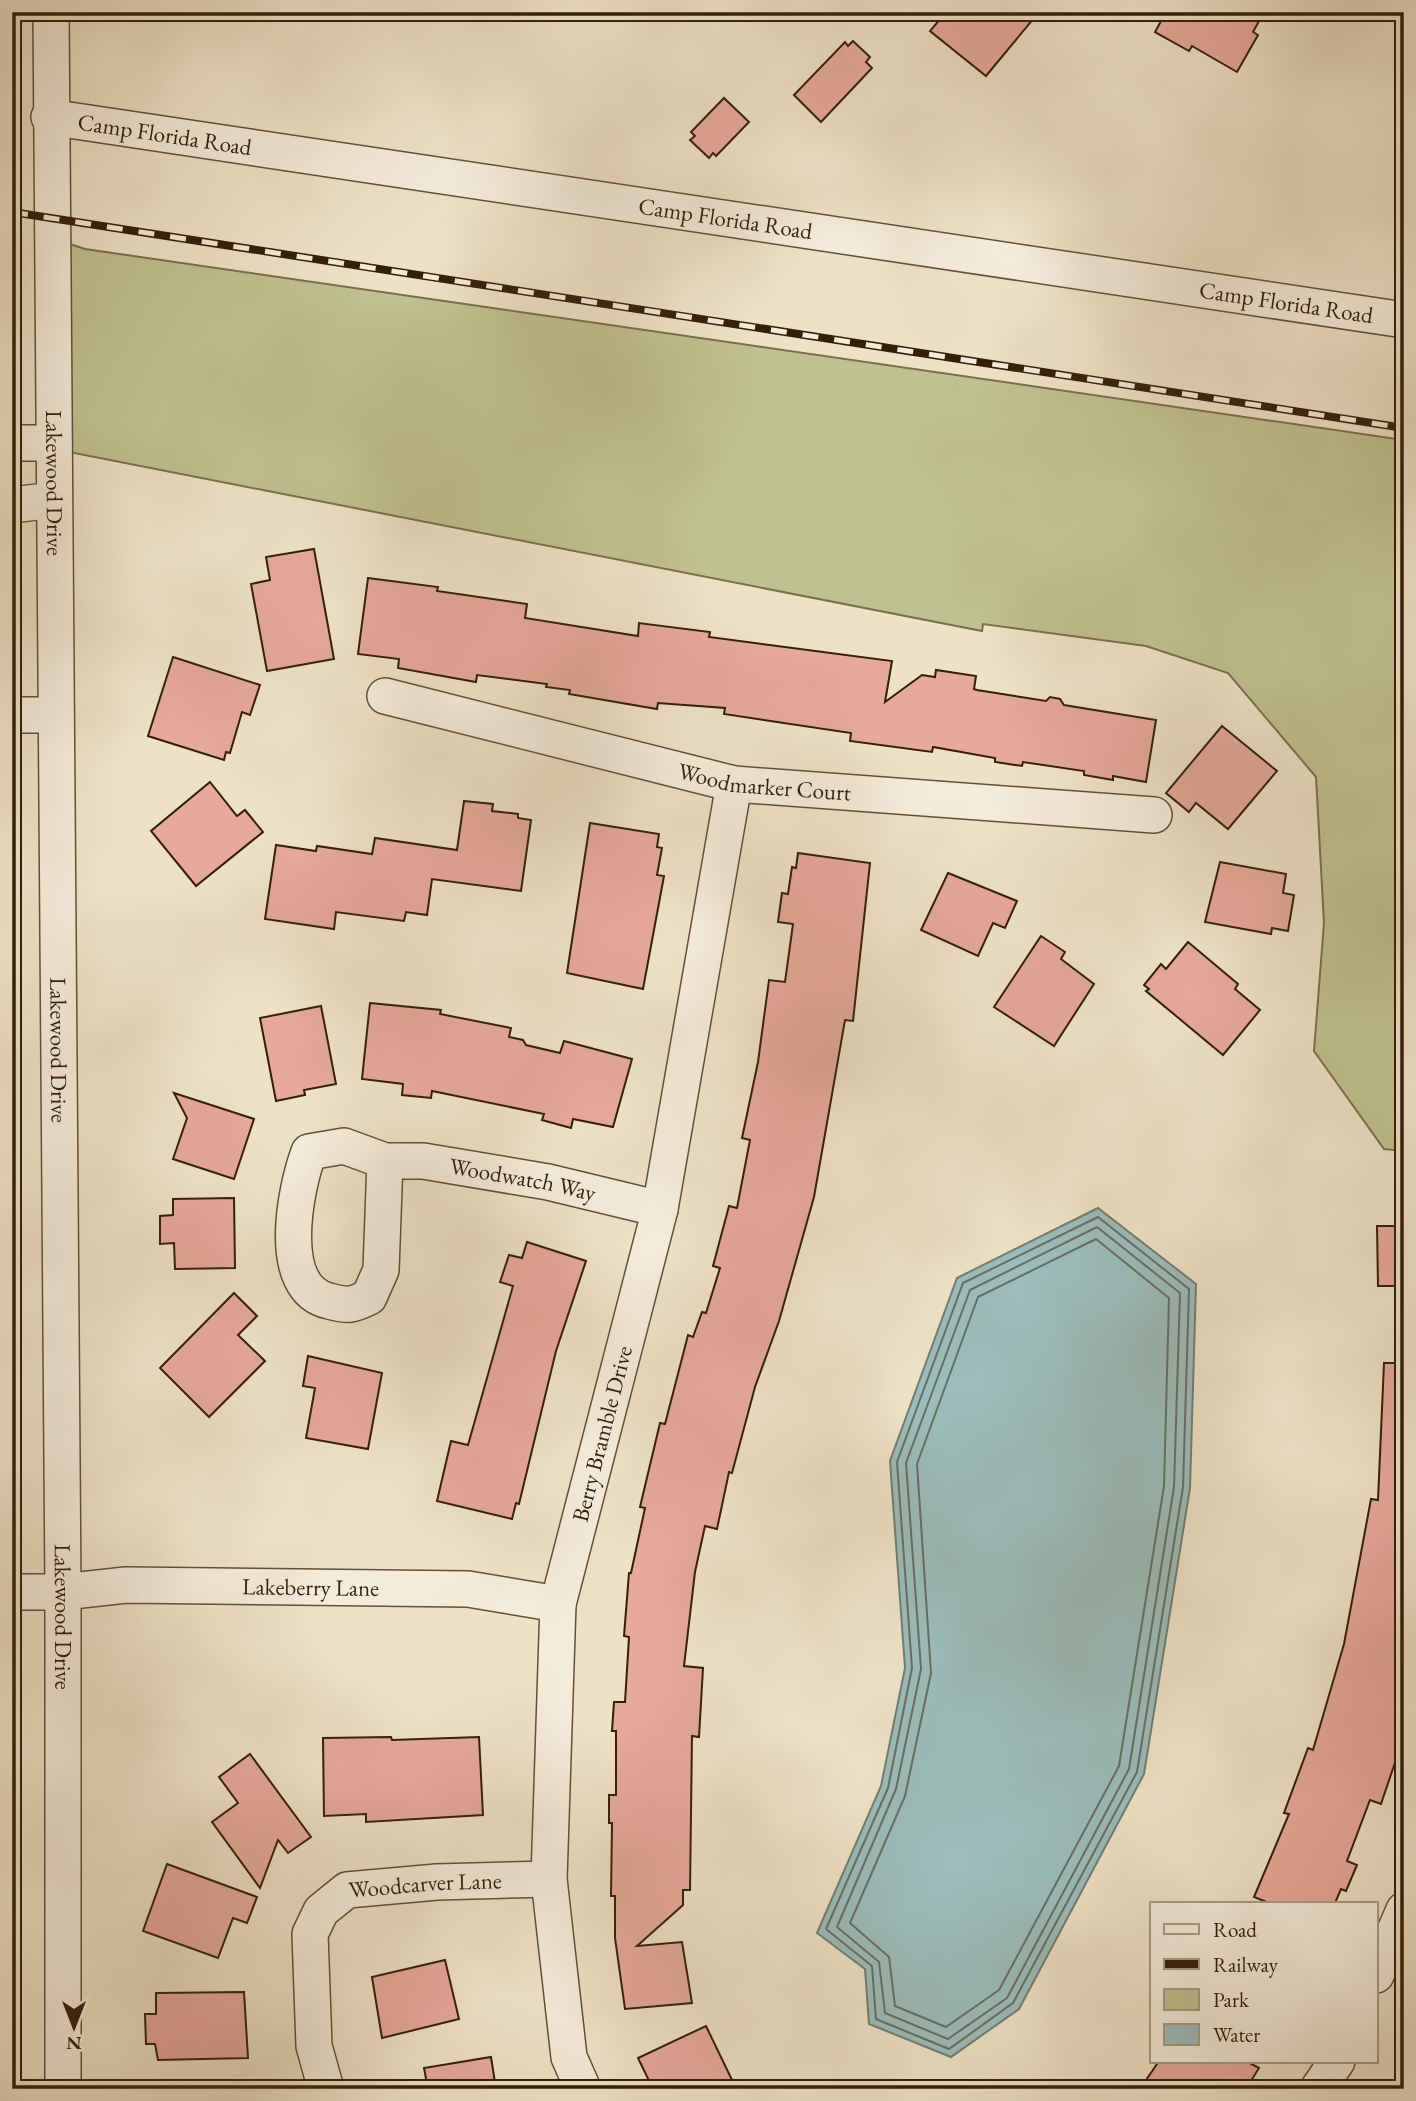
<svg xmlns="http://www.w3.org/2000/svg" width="1416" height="2101" viewBox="0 0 1416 2101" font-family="'EB Garamond',serif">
	<rect width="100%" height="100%" fill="#eee2c6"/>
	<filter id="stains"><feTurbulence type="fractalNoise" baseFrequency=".00286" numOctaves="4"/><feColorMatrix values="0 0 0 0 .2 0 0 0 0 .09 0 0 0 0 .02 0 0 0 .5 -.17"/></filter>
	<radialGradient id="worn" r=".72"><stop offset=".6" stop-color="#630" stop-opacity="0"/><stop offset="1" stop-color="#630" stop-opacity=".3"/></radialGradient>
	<g fill="#c0c190" stroke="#7a704c" stroke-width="2">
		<polygon points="67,243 85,249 1404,440 1404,1151 1384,1149 1314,1051 1324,923 1316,777 1228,673 1146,646 983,624 982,631 69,452"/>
		<polygon points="12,1603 15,1603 19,2089 12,2089"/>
	</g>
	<polygon fill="#9bbdbb" stroke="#717e73" stroke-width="2" points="1098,1208 1196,1284 1190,1488 1144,1774 1019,2009 951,2057 869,2024 865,1969 817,1933 881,1786 905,1668 890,1461 957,1278"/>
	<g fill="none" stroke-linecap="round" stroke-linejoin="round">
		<g stroke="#676e62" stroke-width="2">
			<polygon points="1098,1217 1189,1289 1183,1487 1137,1772 1013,2003 949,2049 876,2019 872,1966 826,1929 888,1788 912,1668 897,1462 963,1283"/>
			<polygon points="1097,1227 1180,1293 1174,1487 1129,1769 1007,1998 948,2039 885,2013 879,1962 837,1927 896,1789 921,1669 906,1463 970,1290"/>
			<polygon points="1096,1239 1169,1298 1164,1486 1119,1766 999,1990 946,2027 895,2006 889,1957 850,1923 905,1796 931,1673 917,1464 978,1297"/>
		</g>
	</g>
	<g fill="#e6a99a" stroke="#331f08" stroke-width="2">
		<polygon points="946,12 1039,12 986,76 930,31"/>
		<polygon points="1166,12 1264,12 1253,32 1258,35 1237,72 1192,46 1189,51 1155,32"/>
		<polygon points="853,41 870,57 866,62 872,68 821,122 794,95 845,42 848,46"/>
		<polygon points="724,98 749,122 716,156 713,153 709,158 690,140 695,136 691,132"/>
		<polygon points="314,549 334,659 267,671 251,584 270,580 266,557"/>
		<polygon points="368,578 438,587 437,591 527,604 525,618 638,636 639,623 710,632 709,637 892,661 885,702 922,675 935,677 936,670 976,676 974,689 977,690 1046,701 1050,697 1060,699 1064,705 1156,720 1146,782 1113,776 1113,780 1084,775 1084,771 1023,762 1022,766 995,762 995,758 933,747 932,752 850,741 851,733 724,714 725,708 658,703 657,709 569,694 570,690 546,687 547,684 477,675 476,682 398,668 399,659 358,654"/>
		<polygon points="173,657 260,685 250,715 242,712 230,753 226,752 224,760 148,736"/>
		<polygon points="1222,726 1277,771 1228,829 1196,803 1189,812 1166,793"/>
		<polygon points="210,782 237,816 245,810 263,832 196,886 151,831"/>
		<polygon points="464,801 493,804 492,811 518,814 518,818 531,820 521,891 432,879 427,915 406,912 404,921 336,912 334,929 265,919 276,845 316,851 317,846 372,854 375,838 457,850"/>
		<polygon points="590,823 659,834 657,847 662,848 657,875 664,876 643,989 567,973"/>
		<polygon points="798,853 870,863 853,1021 845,1020 814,1197 779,1321 755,1387 732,1473 729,1472 717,1529 705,1526 695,1572 684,1666 703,1668 699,1737 692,1736 690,1890 683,1890 683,1905 637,1946 682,1942 692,2003 625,2009 615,1938 615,1896 611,1896 612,1823 609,1823 609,1795 616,1795 616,1731 612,1731 614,1702 625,1702 629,1637 624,1636 629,1573 631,1573 645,1508 640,1507 660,1423 665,1424 688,1335 693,1337 702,1312 706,1313 720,1268 713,1266 729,1206 737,1208 750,1140 742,1138 758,1062 769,980 785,982 793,924 778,922 782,893 788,894 792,867 796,868"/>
		<polygon points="1220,862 1286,874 1283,893 1294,895 1288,931 1272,928 1271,934 1205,922"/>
		<polygon points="948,873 1017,901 1005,928 993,923 978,956 921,930"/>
		<polygon points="1041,936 1065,952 1061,959 1094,984 1054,1046 994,1007"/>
		<polygon points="1188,942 1238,984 1235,989 1260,1010 1223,1055 1146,991 1149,989 1144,985 1161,964 1166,969"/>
		<polygon points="370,1003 441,1010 440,1014 511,1028 509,1037 523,1040 526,1045 560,1053 564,1041 632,1059 613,1127 573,1119 571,1128 542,1120 544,1114 432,1091 431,1098 402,1095 403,1084 362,1079"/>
		<polygon points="321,1006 336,1084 304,1090 305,1095 276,1101 260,1018"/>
		<polygon points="174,1093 254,1119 234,1179 173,1159 187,1118"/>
		<polygon points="234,1198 235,1268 175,1269 174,1243 160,1244 160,1216 173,1215 173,1199"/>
		<polygon points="1377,1226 1404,1226 1404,1286 1378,1286"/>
		<polygon points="527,1242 586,1261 556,1351 519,1504 516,1503 512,1519 437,1501 451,1441 468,1445 513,1286 500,1282 509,1255 522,1258"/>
		<polygon points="234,1293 257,1316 238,1335 265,1361 209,1417 160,1368"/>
		<polygon points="308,1356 382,1373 368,1449 306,1438 315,1388 303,1386"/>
		<polygon points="1384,1363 1404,1363 1404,1736 1381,1804 1370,1800 1347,1861 1357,1865 1346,1891 1341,1889 1335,1903 1269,1903 1254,1897 1289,1814 1284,1813 1308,1748 1313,1750 1344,1644 1371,1499 1378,1500"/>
		<polygon points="391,1737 392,1740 479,1737 483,1815 366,1822 366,1814 324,1816 323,1738"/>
		<polygon points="250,1754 311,1837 288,1853 278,1840 260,1888 212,1822 238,1803 219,1777"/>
		<polygon points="167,1864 257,1897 247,1923 233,1918 218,1958 143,1931"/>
		<polygon points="445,1960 459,2019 382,2038 372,1977"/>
		<polygon points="244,1992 248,2058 158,2060 155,2044 146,2044 145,2014 156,2014 156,1993"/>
		<polygon points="706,2026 733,2082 717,2089 653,2089 638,2058"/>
		<polygon points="491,2057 496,2089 428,2089 424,2068"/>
		<polygon points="1159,2061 1246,2061 1259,2068 1246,2089 1140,2089"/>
	</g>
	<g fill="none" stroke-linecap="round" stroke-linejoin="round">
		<defs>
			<g id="minor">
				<path id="s1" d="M 51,12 L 63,1592 L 63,2089"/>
				<path id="s2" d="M 49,117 L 1404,320"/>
				<polyline points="12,443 54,443"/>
				<polyline points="12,505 54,500"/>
				<path id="s3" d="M 385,696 L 734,784 L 1154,815"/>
				<polyline points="12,715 56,715"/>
				<path id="s4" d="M 385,1161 L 381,1270 L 369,1297 C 351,1306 348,1306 329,1301 C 275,1289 295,1189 309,1152 L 344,1146 L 385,1161 L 423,1161 L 548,1182 L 660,1209"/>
				<path id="s5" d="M 12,1592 L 63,1592 L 126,1585 L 468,1589 L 558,1604"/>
				<polyline points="1376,1975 1404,1910"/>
				<path id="s6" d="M 326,2089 L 314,2046 L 310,1934 L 321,1911 L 347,1890 L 437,1882 L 549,1879"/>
				<path id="s7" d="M 583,2089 L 569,2057 L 549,1879 L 558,1604 L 660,1209 L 734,784"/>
				<polyline points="1318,2089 1337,2061"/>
			</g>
		</defs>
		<use href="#minor" stroke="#625038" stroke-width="38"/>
		<use href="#minor" stroke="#f4ecda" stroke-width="35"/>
		<defs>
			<polyline id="rail" points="12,212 1404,428"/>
		</defs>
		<use href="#rail" stroke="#331f08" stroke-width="8"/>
		<use href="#rail" stroke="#f4ecda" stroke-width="5" stroke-dasharray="16" stroke-linecap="butt"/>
	</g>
	<g text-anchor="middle" stroke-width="7" stroke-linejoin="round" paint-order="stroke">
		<g font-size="23" fill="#331f08" stroke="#f4ecda">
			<text dy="8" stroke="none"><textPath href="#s2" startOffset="117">Camp Florida Road</textPath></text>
			<text dy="8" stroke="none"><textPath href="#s2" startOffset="684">Camp Florida Road</textPath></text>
			<text dy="8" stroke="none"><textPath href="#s2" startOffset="1251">Camp Florida Road</textPath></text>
			<text dy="8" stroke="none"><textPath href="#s1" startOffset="471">Lakewood Drive</textPath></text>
			<text dy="8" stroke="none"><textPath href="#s3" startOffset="390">Woodmarker Court</textPath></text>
			<text dy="8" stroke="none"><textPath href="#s1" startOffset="1038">Lakewood Drive</textPath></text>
			<text dy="8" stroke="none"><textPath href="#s4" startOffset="565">Woodwatch Way</textPath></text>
			<text dy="8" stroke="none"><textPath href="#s7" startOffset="665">Berry Bramble Drive</textPath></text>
			<text dy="8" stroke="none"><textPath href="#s5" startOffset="299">Lakeberry Lane</textPath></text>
			<text dy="8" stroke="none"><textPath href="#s1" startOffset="1605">Lakewood Drive</textPath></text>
			<text dy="8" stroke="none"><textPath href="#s6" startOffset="294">Woodcarver Lane</textPath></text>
		</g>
	</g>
	<rect width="1416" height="2101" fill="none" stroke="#eee2c6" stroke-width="42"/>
	<rect x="14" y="14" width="1388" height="2073" fill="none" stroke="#331f08" stroke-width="3.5"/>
	<rect x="21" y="21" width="1374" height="2059" fill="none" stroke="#331f08" stroke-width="2"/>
	<rect x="1150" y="1902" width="228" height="161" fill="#f4ecda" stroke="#a79a86" stroke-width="2"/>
	<rect x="1164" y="1924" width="35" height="10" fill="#f4ecda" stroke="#a79a86" stroke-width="2"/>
	<text x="1213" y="1937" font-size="21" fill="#331f08">Road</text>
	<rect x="1164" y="1959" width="35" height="10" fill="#331f08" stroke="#a79a86" stroke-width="2"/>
	<text x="1213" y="1972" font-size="21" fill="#331f08">Railway</text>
	<rect x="1164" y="1989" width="35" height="21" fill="#c0c190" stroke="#a79a86" stroke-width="2"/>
	<text x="1213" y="2007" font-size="21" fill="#331f08">Park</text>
	<rect x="1164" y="2024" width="35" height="21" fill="#9bbdbb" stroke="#a79a86" stroke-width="2"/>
	<text x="1213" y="2042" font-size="21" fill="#331f08">Water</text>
	<g transform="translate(74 2027) rotate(180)" stroke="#f4ecda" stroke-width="5" paint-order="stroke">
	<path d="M0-5L12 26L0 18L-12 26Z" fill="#331f08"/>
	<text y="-10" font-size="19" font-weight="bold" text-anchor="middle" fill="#331f08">N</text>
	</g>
	<rect width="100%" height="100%" filter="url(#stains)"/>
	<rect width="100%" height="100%" fill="url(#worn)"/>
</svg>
